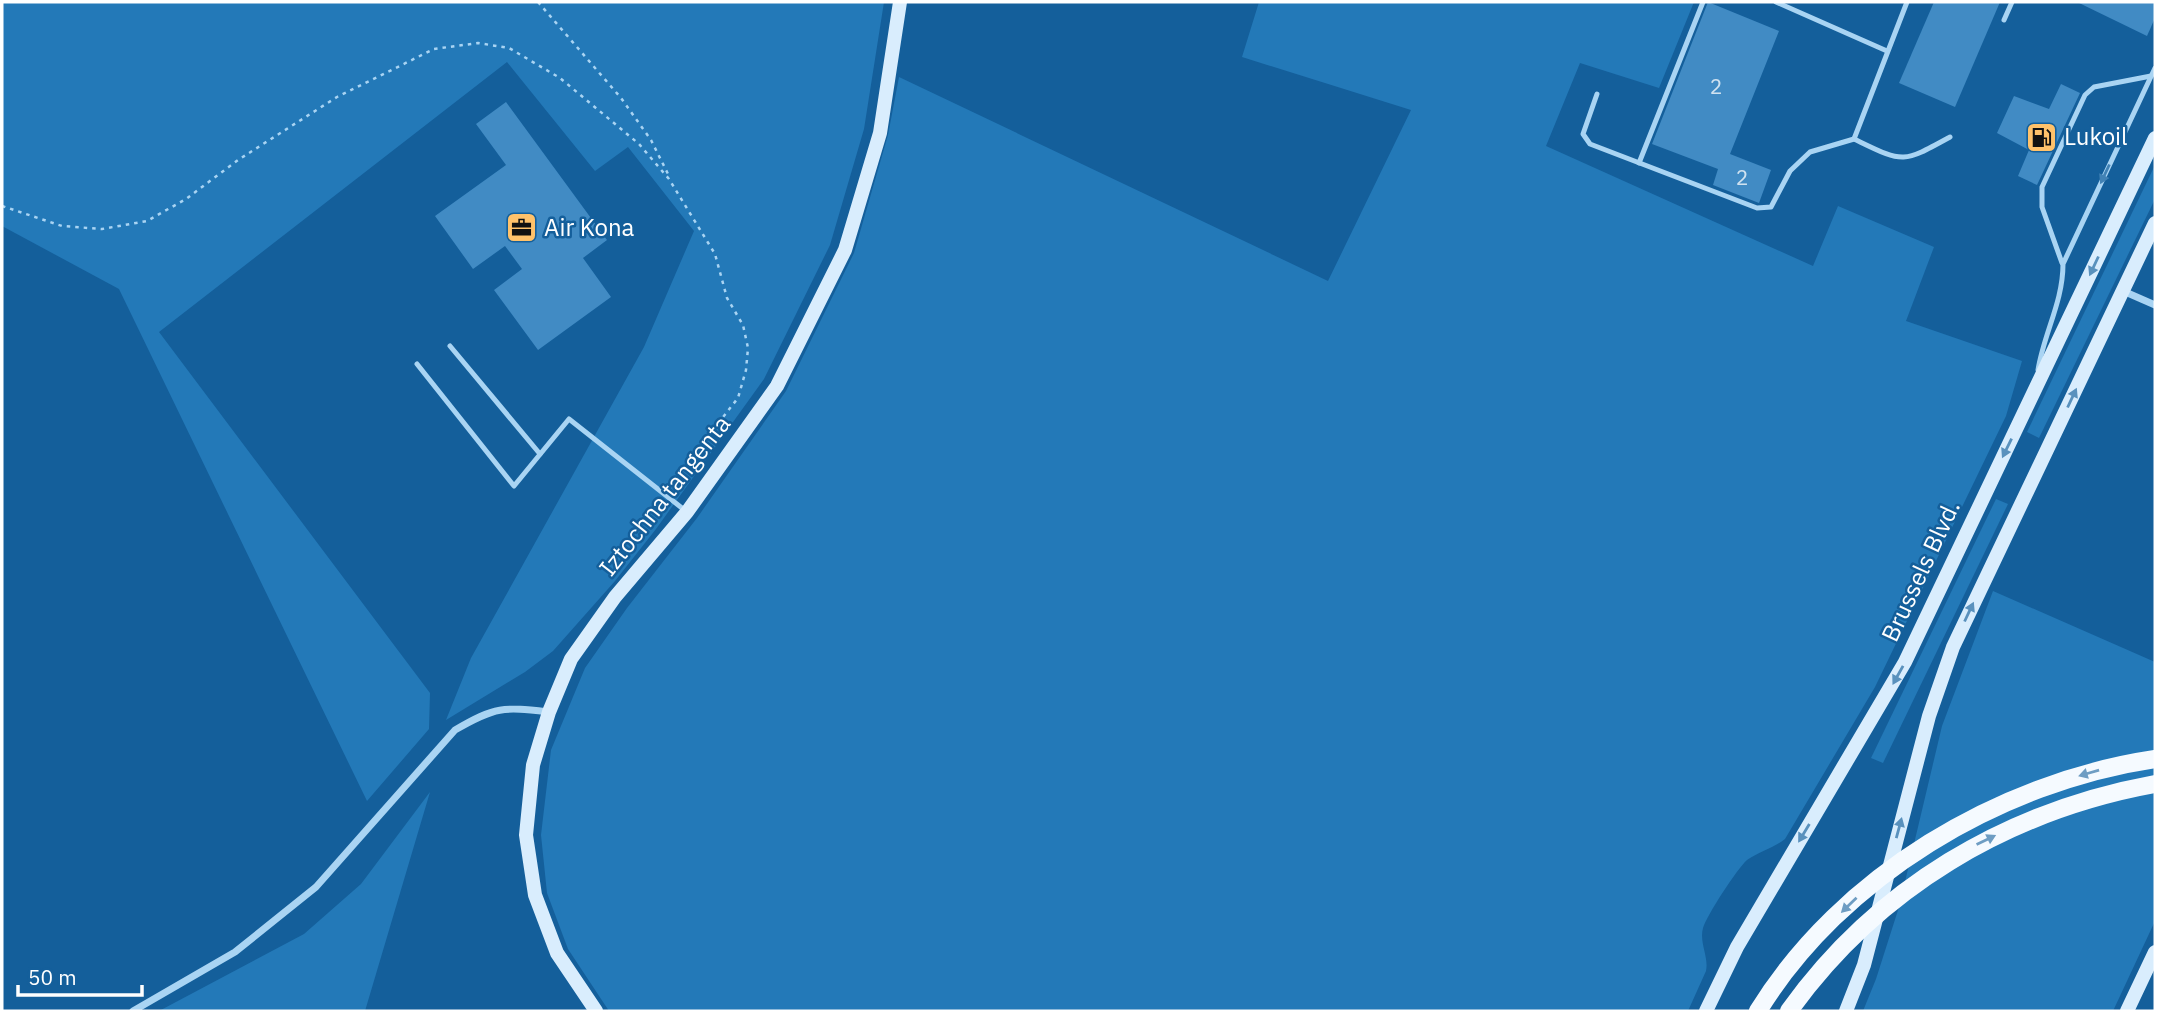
<svg xmlns="http://www.w3.org/2000/svg" width="2157" height="1013" viewBox="0 0 2157 1013" font-family="'IBM Plex Sans',sans-serif">
	<rect width="100%" height="100%" fill="#145f9b"/>
	<g fill="#2379b8">
		<polygon points="2,2 884,2 864,129 830,245 764,379 656,529 615,581 553,651 525,672 446,720 471,658 644,347 694,231 628,147 595,171 507,62 159,332 430,693 429,729 367,801 119,289 2,226"/>
		<path d="M 1259,2 L 1694,2 L 1659,88 L 1580,63 L 1546,146 L 1813,266 L 1838,206 L 1934,247 L 1906,321 L 2022,361 L 2006,416 L 1875,687 L 1785,839 C 1774,848 1759,852 1747,860 C 1737,869 1707,915 1703,928 C 1699,943 1709,957 1706,971 L 1688,1011 L 609,1011 L 568,949 L 547,893 L 541,835 L 551,750 L 585,668 L 627,608 L 697,518 L 786,391 L 854,253 L 888,135 L 899,77 L 1328,281 L 1411,110 L 1242,57 Z"/>
		<polygon points="2155,165 2155,199 2039,438 2027,432"/>
		<polygon points="1996,499 2008,504 1883,763 1871,758"/>
		<polygon points="1993,591 2155,662 2155,921 2113,1011 1863,1011 1876,979 1899,907 1942,726"/>
		<polygon points="430,792 365,1011 159,1011 304,934 361,884"/>
	</g>
	<g fill="#418bc4">
		<polygon points="1708,2 1779,31 1730,154 1771,170 1759,203 1713,185 1718,169 1652,144"/>
		<polygon points="1934,2 2000,2 1955,107 1899,83"/>
		<polygon points="2077,2 2155,2 2155,18 2147,36"/>
		<polygon points="2061,84 2080,93 2037,185 2018,176 2029,150 1997,133 2014,96 2049,109"/>
		<polygon points="506,102 607,240 583,258 611,297 538,350 494,290 522,269 505,246 473,269 435,216 506,165 476,124"/>
	</g>
	<g fill="none" stroke-linecap="round" stroke-linejoin="round">
		<g stroke="#a9d4f3" stroke-width="2.5" stroke-dasharray="3.5 5" stroke-linecap="butt">
			<polyline points="538,2 621,98 651,140 668,174"/>
			<polyline points="2,206 62,226 102,229 147,221 186,199 238,160 337,97 434,49 478,43 509,48 560,78 639,144 669,179 715,254 727,298 743,325 748,348 746,370 738,398 691,458 672,488"/>
		</g>
		<g stroke="#a9d4f3" stroke-width="5">
			<polyline points="1776,2 1887,51"/>
			<polyline points="2004,20 2012,2"/>
			<path d="M 1597,94 L 1583,134 L 1590,144 L 1757,208 L 1771,207 L 1790,171 L 1810,152 L 1854,139 C 1904,163 1901,164 1950,137"/>
			<polyline points="1854,139 1907,2"/>
			<polyline points="1639,163 1703,2"/>
			<polyline points="2062,263 2042,207 2042,187 2085,95 2094,87 2151,76"/>
			<polyline points="450,346 540,454"/>
			<polyline points="417,364 514,486 569,419 687,512"/>
			<path d="M 2038,370 C 2044,333 2063,302 2063,264 L 2155,68"/>
		</g>
		<g stroke="#a9d4f3" stroke-width="7">
			<polyline points="2123,291 2155,305"/>
			<path d="M 133,1011 L 235,952 L 316,887 L 455,730 C 496,706 503,707 549,712"/>
		</g>
		<g stroke="#d9edfd" stroke-width="14">
			<polyline points="596,1011 557,953 535,895 526,835 533,765 549,712 571,659 615,597 687,512 777,386 845,250 880,133 900,2"/>
			<polyline points="1706,1011 1737,947 1905,662 2155,138"/>
			<polyline points="1846,1011 1864,965 1929,716 1953,647 2155,223"/>
			<polyline points="2127,1011 2155,952"/>
		</g>
		<g stroke="#f5faff" stroke-width="18">
			<path d="M 1758,1011 C 1841,876 2000,782 2155,759"/>
			<path d="M 1789,1011 C 1877,888 2007,811 2155,784"/>
		</g>
	</g>
	<defs><path id="oneway-solid" d="M-6-.8H1V-3.2L6.5 0L1 3.2V.8H-6Z" transform="scale(1.75)"/></defs>
	<use fill="#4182b5" href="#oneway-solid" transform="translate(2105 174) rotate(115)"/>
	<g fill="#5991bd">
		<use href="#oneway-solid" transform="translate(2094 266) rotate(115)"/>
		<use href="#oneway-solid" transform="translate(2072 398) rotate(-65)"/>
		<use href="#oneway-solid" transform="translate(2007 448) rotate(116)"/>
		<use href="#oneway-solid" transform="translate(1969 612) rotate(-65)"/>
		<use href="#oneway-solid" transform="translate(1898 675) rotate(119)"/>
		<use href="#oneway-solid" transform="translate(1899 828) rotate(-75)"/>
		<use href="#oneway-solid" transform="translate(1804 833) rotate(121)"/>
	</g>
	<g fill="#6e9dc3">
		<use href="#oneway-solid" transform="translate(2089 773) rotate(164)"/>
		<use href="#oneway-solid" transform="translate(1986 840) rotate(-26)"/>
		<use href="#oneway-solid" transform="translate(1849 905) rotate(136)"/>
	</g>
	<defs>
		<symbol id="fuel-square" viewBox="-11 -11 22 22"><rect x="-9" y="-9" width="18" height="18" rx="4" fill="#ffc26b" stroke="#145f9b"/><path d="M-5.5-6h7V0h2V4h1.3V-2.5L3-4.5l.8-.8L6-3V5H2.5V1h-1V6h-7ZM-4.2-4.7v3.2H.2V-4.7Z" fill="#111"/></symbol>
		<symbol id="office-square" viewBox="-11 -11 22 22"><rect x="-9" y="-9" width="18" height="18" rx="4" fill="#ffc26b" stroke="#145f9b"/><path d="M-6-3h4V-5.5h4V-3h4V5H-6ZM-1-4.5V-3h2v-1.5ZM-6 0V1H6V0Z" fill="#111"/></symbol>
	</defs>
	<g fill-rule="evenodd">
		<use href="#fuel-square" x="2024" y="120" width="35" height="35"/>
		<use href="#office-square" x="504" y="210" width="35" height="35"/>
	</g>
	<g text-anchor="middle" stroke-width="5" stroke-linejoin="round" paint-order="stroke">
		<g font-size="21" fill="#d0e2f0">
			<text x="1716" y="94">2</text>
			<text x="1742" y="185">2</text>
		</g>
		<g font-size="24" fill="#fff" stroke="#145f9b" text-anchor="start">
			<text x="2064" y="145">Lukoil</text>
			<text x="544" y="236">Air Kona</text>
		</g>
		<g font-size="24" fill="#fff" stroke="#145f9b">
			<text transform="translate(665 496) rotate(-52)" y="8">Iztochna tangenta</text>
			<text transform="translate(1921 571) rotate(-65)" y="8">Brussels Blvd.</text>
		</g>
	</g>
	<rect width="2157" height="1013" fill="none" stroke="#ffffff" stroke-width="7"/>
	<path d="M18 985v10h124v-10" fill="none" stroke="#ffffff" stroke-width="3.5"/>
	<text x="28" y="985" font-size="21" fill="#ffffff" stroke="#145f9b" stroke-width="5" paint-order="stroke">50 m</text>
</svg>
